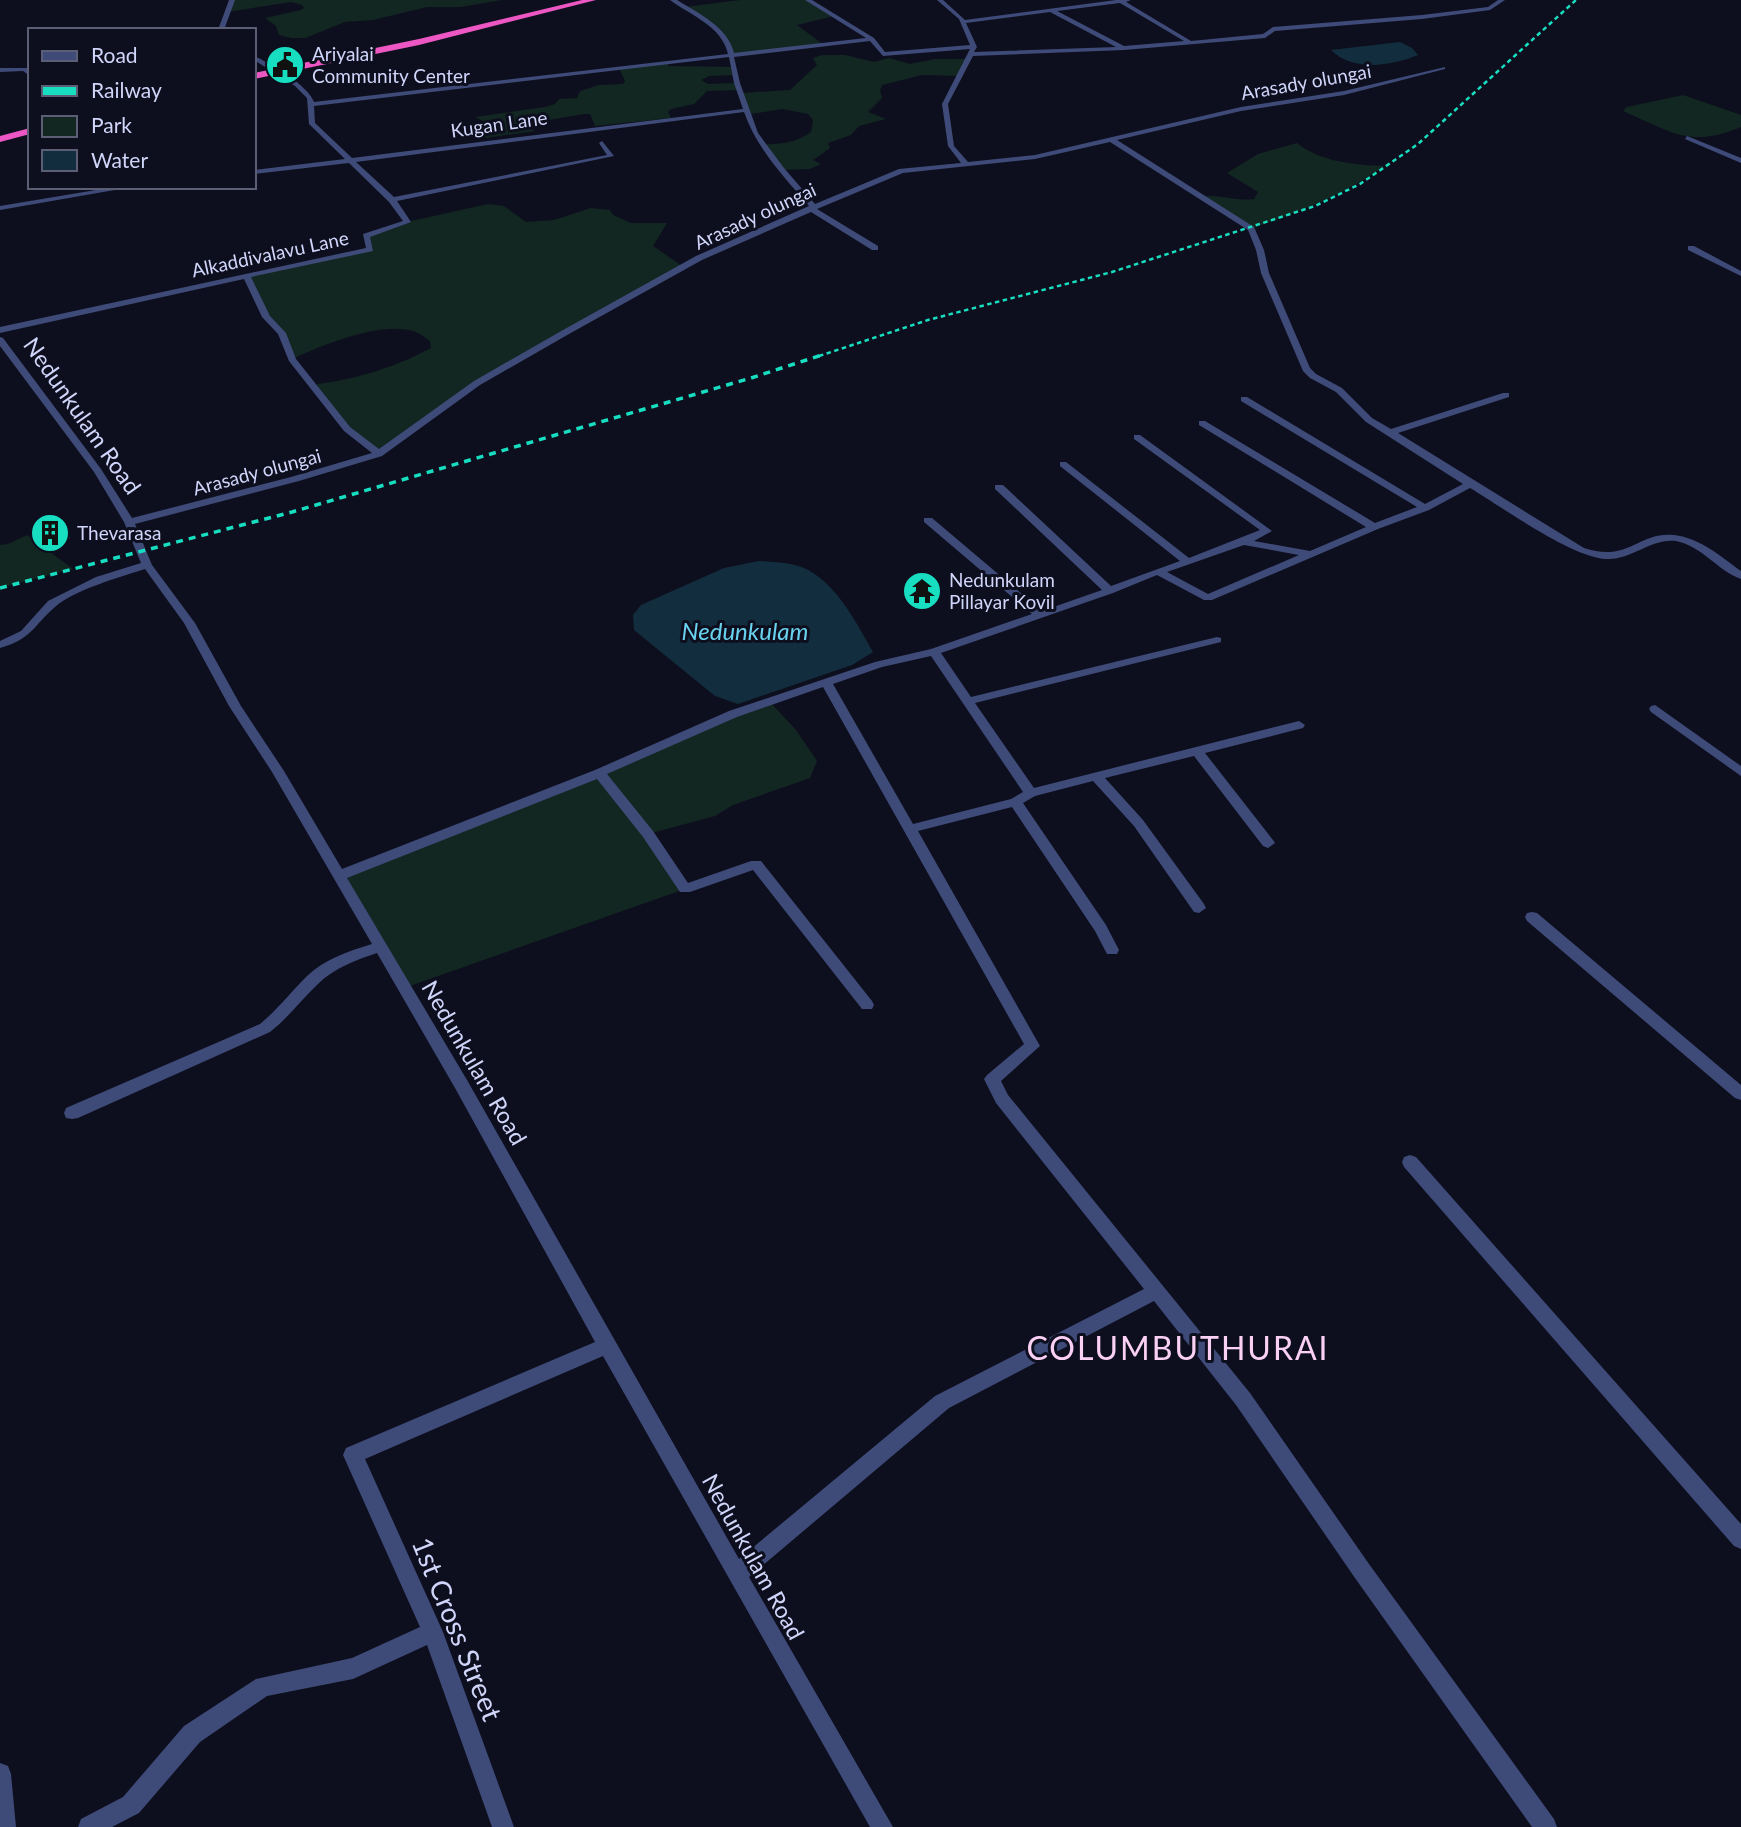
<svg xmlns="http://www.w3.org/2000/svg" width="1741" height="1827" viewBox="0 0 1741 1827" font-family="Lato,sans-serif">
	<rect width="100%" height="100%" fill="#0e0f1e"/>
	<g fill="#122721">
		<polygon points="232,0 502,0 461,7 427,7 373,20 345,22 305,38 291,38 279,35 276,26 265,18 301,10 304,8 302,5 291,2 228,12"/>
		<path d="M 740,0 L 808,0 L 834,16 L 797,25 L 824,45 L 731,55 C 727,32 703,19 685,7 Z"/>
		<path d="M 822,55 L 845,55 L 874,62 L 889,58 L 910,64 L 935,59 L 968,59 L 959,76 L 922,75 L 882,85 L 880,90 L 882,98 L 868,112 L 886,119 L 859,126 L 851,135 L 828,143 L 830,148 L 813,160 L 821,164 L 810,169 L 781,170 L 763,144 C 779,145 798,142 811,132 L 813,120 L 808,114 L 783,109 L 750,114 L 741,93 L 790,90 L 817,65 L 813,58 Z"/>
		<polygon points="667,63 669,66 732,67 735,75 709,76 701,80 708,84 737,83 740,90 707,91 694,104 671,109 668,112 671,118 595,126 590,114 584,114 531,123 529,127 535,131 485,138 489,124 475,117 545,107 555,104 559,99 577,98 580,91 599,85 623,84 625,81 619,68"/>
		<path d="M 1683,95 L 1741,115 L 1741,127 C 1689,149 1670,131 1623,111 L 1627,107 Z"/>
		<path d="M 1297,143 C 1320,162 1356,165 1384,166 C 1343,196 1298,212 1251,229 L 1200,197 C 1218,193 1236,202 1254,199 L 1258,192 L 1227,173 L 1258,154 Z"/>
		<path d="M 488,204 L 504,206 L 526,222 L 554,220 L 591,208 L 610,210 L 613,215 L 631,223 L 667,223 L 653,246 L 685,268 L 477,383 L 379,454 L 347,429 L 312,385 C 355,379 392,369 431,348 L 430,341 C 426,339 421,334 416,332 C 383,320 323,345 292,359 L 282,333 L 266,317 L 247,277 L 368,249 L 366,236 L 407,222 Z"/>
		<polygon points="27,535 73,569 0,588 0,545 8,544"/>
		<polygon points="770,702 796,730 817,761 810,778 733,805 715,816 648,834 685,889 404,988 339,876"/>
	</g>
	<g fill="#122e3e">
		<path d="M 1400,42 L 1412,48 L 1418,55 C 1391,66 1353,72 1331,50 Z"/>
		<path d="M 759,561 C 775,562 794,562 808,570 C 838,586 857,624 873,652 L 852,665 L 738,704 L 715,696 L 634,630 L 633,615 L 641,605 L 724,568 Z"/>
	</g>
	<polygon fill="#1c1e3c" points="49,521 71,538 52,546 30,528"/>
	<g fill="none" stroke-linecap="round" stroke-linejoin="round">
		<g fill="#3e4a78" fill-rule="evenodd">
			<polygon points="229,0 235,0 224,30 218,30"/>
			<path d="M 670,0 L 677,0 C 698,13 728,27 734,53 L 866,38 L 805,0 L 812,0 L 874,38 L 885,52 L 970,45 L 959,19 L 937,0 L 943,0 L 965,20 L 1116,0 L 1131,0 L 1126,2 L 1191,41 L 1263,34 L 1273,27 L 1422,15 L 1488,7 L 1498,0 L 1505,0 L 1490,10 L 1422,19 L 1275,31 L 1265,38 L 1124,50 L 973,56 L 948,104 L 954,146 L 968,162 L 1035,155 L 1241,107 L 1344,91 L 1445,67 L 1445,69 L 1344,95 L 1241,111 L 1117,140 L 1254,227 L 1264,250 L 1269,273 L 1310,368 L 1316,374 L 1342,388 L 1372,418 L 1391,429 L 1503,393 L 1509,393 L 1509,397 L 1398,433 L 1584,548 C 1628,563 1639,531 1674,535 C 1700,538 1720,556 1741,571 L 1741,579 C 1718,571 1702,546 1676,541 C 1652,538 1632,559 1609,559 C 1575,560 1502,507 1470,488 L 1429,510 L 1378,529 L 1212,600 L 1204,600 L 1157,575 L 1113,593 L 941,653 L 971,697 L 1217,637 L 1221,638 L 1221,642 L 975,703 L 1034,788 L 1299,721 L 1305,725 L 1303,728 L 1205,753 L 1273,840 L 1275,843 L 1268,848 L 1263,846 L 1194,756 L 1105,778 L 1143,820 L 1204,904 L 1206,908 L 1199,913 L 1194,912 L 1134,826 L 1093,781 L 1035,796 L 1023,803 L 1106,925 L 1119,950 L 1117,954 L 1107,954 L 1095,931 L 1012,807 L 918,831 L 1040,1046 L 1001,1081 L 1008,1095 L 1250,1393 L 1369,1564 L 1554,1819 L 1557,1827 L 1532,1827 L 1355,1578 L 1236,1405 L 1154,1301 L 949,1408 L 749,1577 L 893,1827 L 870,1827 L 603,1356 L 365,1459 L 443,1632 L 514,1827 L 492,1827 L 427,1645 L 353,1679 L 267,1696 L 200,1742 L 139,1813 L 112,1827 L 78,1827 L 81,1819 L 123,1797 L 184,1726 L 256,1679 L 352,1658 L 420,1627 L 343,1455 L 346,1448 L 595,1342 L 455,1088 L 377,953 C 356,960 334,968 318,984 C 301,1000 289,1017 270,1032 L 78,1118 L 72,1119 L 66,1118 L 64,1113 L 66,1108 L 260,1024 C 278,1009 291,992 307,976 C 325,959 349,951 372,944 L 272,772 L 229,706 L 184,623 L 145,569 C 120,577 74,590 55,607 C 33,626 32,639 0,648 L 0,641 L 21,631 L 48,601 L 96,577 L 141,563 L 124,522 L 94,472 L 0,346 L 0,337 L 3,338 L 101,469 L 132,518 L 291,477 L 372,453 L 344,431 L 289,361 L 278,334 L 262,317 L 244,279 L 0,333 L 0,327 L 366,248 L 363,234 L 403,221 L 389,202 L 349,163 L 254,174 L 254,170 L 345,159 L 309,124 L 307,98 L 295,86 L 254,60 L 254,56 C 270,63 308,85 314,102 L 728,54 C 722,26 690,15 670,0 ZM 1120,3 L 1184,41 L 1124,46 L 1057,11 ZM 1050,12 L 1116,47 L 974,52 L 977,47 L 966,23 ZM 870,41 L 883,56 L 970,49 L 942,104 L 948,146 L 961,163 L 899,169 L 815,204 L 784,168 L 758,133 L 740,83 L 734,57 ZM 729,57 L 734,83 L 743,109 L 352,158 L 315,123 L 314,106 ZM 744,112 C 757,149 784,177 809,206 L 696,256 L 563,330 L 474,381 L 379,449 L 350,427 L 296,359 L 286,333 L 270,316 L 251,277 L 373,251 L 370,237 L 411,222 L 397,201 L 614,156 L 602,141 L 599,143 L 607,155 L 394,197 L 356,162 ZM 1110,142 L 1248,230 L 1256,250 L 1261,273 L 1303,371 L 1310,378 L 1336,392 L 1366,422 L 1463,484 L 1425,504 L 1247,397 L 1241,397 L 1241,401 L 1417,507 L 1375,523 L 1205,421 L 1199,421 L 1199,425 L 1366,527 L 1310,551 L 1254,541 L 1272,531 L 1140,435 L 1134,435 L 1134,439 L 1260,530 L 1189,558 L 1066,462 L 1060,462 L 1060,466 L 1180,561 L 1111,586 L 1003,485 L 995,485 L 995,489 L 1102,590 L 1042,611 L 932,518 L 924,518 L 924,522 L 1032,614 L 931,649 L 875,662 L 729,711 L 595,770 L 342,869 L 284,771 L 241,706 L 195,623 L 152,565 L 135,524 L 299,481 L 382,456 L 480,385 L 569,334 L 702,260 L 811,212 L 872,250 L 878,250 L 878,246 L 817,209 L 903,173 L 1035,159 ZM 1244,545 L 1299,555 L 1208,594 L 1167,572 ZM 931,656 L 1023,792 L 1011,799 L 913,824 L 833,684 L 882,667 ZM 823,687 L 1024,1044 L 987,1075 L 984,1079 L 996,1103 L 1144,1289 L 935,1396 L 739,1559 L 467,1080 L 347,878 L 597,779 L 643,837 L 680,892 L 690,892 L 753,870 L 862,1009 L 872,1009 L 874,1005 L 872,1001 L 761,861 L 751,861 L 688,883 L 653,831 L 607,774 L 737,717 Z"/>
			<polygon points="0,68 27,68 30,76 23,71 0,72"/>
			<polygon points="1687,136 1741,158 1741,163 1685,139"/>
			<polygon points="114,187 132,187 0,210 0,206"/>
			<polygon points="1688,246 1694,246 1741,271 1741,276 1688,250"/>
			<polygon points="1655,705 1741,766 1741,776 1651,712 1649,709 1651,706"/>
			<polygon points="1532,912 1537,913 1741,1085 1741,1100 1735,1098 1527,921 1525,917 1527,913"/>
			<polygon points="1410,1155 1416,1157 1741,1524 1741,1549 1734,1546 1404,1167 1402,1162 1404,1157"/>
			<polygon points="0,1763 8,1766 11,1774 16,1827 0,1827"/>
		</g>
		<g fill="#ed57c4" fill-rule="evenodd">
			<polygon points="582,0 596,0 419,45 254,79 254,73 419,39"/>
			<polygon points="30,128 30,134 0,142 0,136"/>
		</g>
		<polyline stroke="#17dec1" stroke-width="2.5" stroke-dasharray="4.5 3.5" stroke-linecap="butt" points="819,356 928,320 1112,272 1315,206 1360,184 1418,144 1576,0"/>
		<polyline stroke="#17dec1" stroke-width="3.5" stroke-dasharray="7 6" stroke-linecap="butt" points="0,588 292,512 751,378 825,354"/>
	</g>
	<defs>
		<symbol id="civic-disc" viewBox="-11 -11 22 22"><circle r="9.5" fill="#17dec1" stroke="#0e0f1e"/><path d="M-.6-6.5H3V-4.5H.6V-3L4-1V1h2V6H-6V1h2V-1L-.6-3ZM-1.2 2.5V6h2.4V2.5Z" fill="#111"/></symbol>
		<symbol id="building-disc" viewBox="-11 -11 22 22"><circle r="9.5" fill="#17dec1" stroke="#0e0f1e"/><path d="M-4-6H4V6H1V3H-1V6H-4ZM-2.5-4.3h1.7v1.8h-1.7ZM.8-4.3h1.7v1.8H.8ZM-2.5-1h1.7V.8h-1.7ZM.8-1h1.7V.8H.8Z" fill="#111"/></symbol>
		<symbol id="temple-disc" viewBox="-11 -11 22 22"><circle r="9.5" fill="#17dec1" stroke="#0e0f1e"/><path d="M0-6L5-2H3V0L6.5 2.5H4V6H1.5V3h-3V6H-4V2.5H-6.5L-3 0V-2H-5Z" fill="#111"/></symbol>
	</defs>
	<g fill-rule="evenodd">
		<use href="#civic-disc" x="263" y="43" width="44" height="44"/>
		<use href="#building-disc" x="28" y="511" width="44" height="44"/>
		<use href="#temple-disc" x="900" y="569" width="44" height="44"/>
	</g>
	<g text-anchor="middle" stroke-width="6" stroke-linejoin="round" paint-order="stroke">
		<g font-size="19" fill="#d0d5fa" stroke="#0e0f1e" text-anchor="start">
			<text x="312" y="61">Ariyalai<tspan x="312" dy="22">Community Center</tspan></text>
			<text x="77" y="540">Thevarasa</text>
			<text x="949" y="587">Nedunkulam<tspan x="949" dy="22">Pillayar Kovil</tspan></text>
		</g>
		<g font-size="19" fill="#d0d5fa" stroke="#0e0f1e">
			<text transform="translate(1306 82) rotate(-10)" y="7">Arasady olungai</text>
			<text transform="translate(499 124) rotate(-8)" y="7">Kugan Lane</text>
			<text transform="translate(755 216) rotate(-25)" y="7">Arasady olungai</text>
			<text transform="translate(270 254) rotate(-12)" y="7">Alkaddivalavu Lane</text>
			<text transform="translate(257 472) rotate(-15)" y="7">Arasady olungai</text>
		</g>
		<g font-size="23" fill="#d0d5fa" stroke="#0e0f1e">
			<text transform="translate(82 416) rotate(55)" y="8">Nedunkulam Road</text>
			<text transform="translate(474 1063) rotate(60)" y="8">Nedunkulam Road</text>
			<text transform="translate(753 1557) rotate(61)" y="8">Nedunkulam Road</text>
		</g>
		<g font-size="24" font-style="italic" fill="#68d2ef" stroke="#0e0f1e">
			<text x="745" y="640">Nedunkulam</text>
		</g>
		<g font-size="28" fill="#d0d5fa" stroke="#0e0f1e">
			<text transform="translate(457 1629) rotate(68)" y="10">1st Cross Street</text>
		</g>
		<g font-size="32" letter-spacing="2" fill="#fad1f5" stroke="#0e0f1e">
			<text x="1178" y="1360">COLUMBUTHURAI</text>
		</g>
	</g>
	<rect x="28" y="28" width="228" height="161" fill="#0e0f1e" stroke="#5c5e76" stroke-width="2"/>
	<rect x="42" y="51" width="35" height="10" fill="#3e4a78" stroke="#5c5e76" stroke-width="2"/>
	<text x="91" y="63" font-size="21" fill="#d0d5fa">Road</text>
	<rect x="42" y="86" width="35" height="10" fill="#17dec1" stroke="#5c5e76" stroke-width="2"/>
	<text x="91" y="98" font-size="21" fill="#d0d5fa">Railway</text>
	<rect x="42" y="116" width="35" height="21" fill="#122721" stroke="#5c5e76" stroke-width="2"/>
	<text x="91" y="133" font-size="21" fill="#d0d5fa">Park</text>
	<rect x="42" y="150" width="35" height="21" fill="#122e3e" stroke="#5c5e76" stroke-width="2"/>
	<text x="91" y="168" font-size="21" fill="#d0d5fa">Water</text>
</svg>
